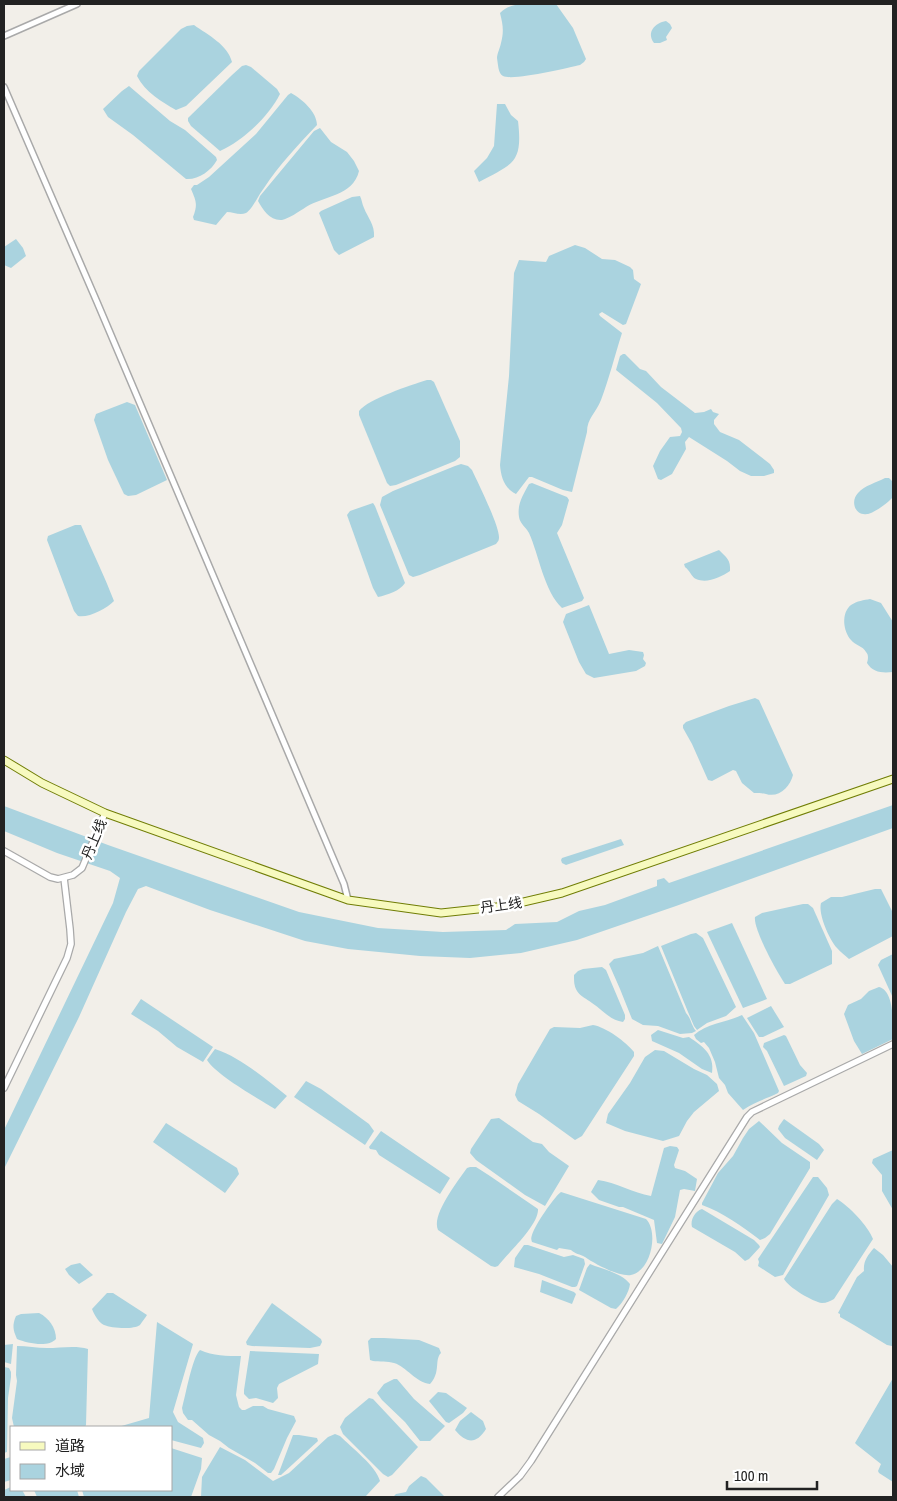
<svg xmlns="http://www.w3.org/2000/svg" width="897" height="1501" viewBox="0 0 897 1501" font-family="'Archivo Narrow','Noto Sans SC',sans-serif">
	<rect width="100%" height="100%" fill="#f2efe9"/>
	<g fill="#aad3df">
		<path d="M 523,4 L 556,4 L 573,28 L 586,59 L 584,62 L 580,65 C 567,68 513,81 503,76 C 498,74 498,63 497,58 C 497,54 500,48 501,43 C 504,31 503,25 500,13 C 507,6 514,5 523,4 Z"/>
		<path d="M 666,21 L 670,24 L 672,28 L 666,37 L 667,40 L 660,43 L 654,43 C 646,32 655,23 666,21 Z"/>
		<path d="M 194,25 C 208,35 228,45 232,62 L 186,106 L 176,110 C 162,102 145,92 137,76 L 139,71 L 181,29 L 187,26 Z"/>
		<path d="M 246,65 L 251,67 L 277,89 L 280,94 C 269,116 243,141 220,151 L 191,126 L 188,121 L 188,118 L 232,75 L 242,66 Z"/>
		<path d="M 129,86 L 170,121 L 185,130 L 216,157 L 217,160 C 211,171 198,180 186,179 L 133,135 L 108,117 L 103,109 L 122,91 Z"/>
		<path d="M 291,93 C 302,99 317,112 317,125 C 298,145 279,165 264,188 C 259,194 252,210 246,213 C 240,216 233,212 227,212 L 216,225 L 194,220 L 193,217 C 198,204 196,201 191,189 L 194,185 L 197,185 L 209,177 L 256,134 L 288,95 Z"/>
		<path d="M 497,104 L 505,104 L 511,115 L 518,121 C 523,163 513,164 479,182 L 474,171 L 487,158 L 494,146 Z"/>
		<path d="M 320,128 L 331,142 L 347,152 L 354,161 L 359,171 C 353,196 324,196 306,207 C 300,211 288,219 282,220 C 270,221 263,210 258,201 L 260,196 L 314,131 Z"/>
		<path d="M 360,196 C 362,200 362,204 364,208 C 368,218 375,225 374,237 L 339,255 L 334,250 L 319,213 L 321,211 L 352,197 Z"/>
		<polygon points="16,239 23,248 26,256 11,268 4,265 4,247"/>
		<path d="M 575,245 L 585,248 L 602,259 L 615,260 L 630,267 L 633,270 L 634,279 L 641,284 L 626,324 L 623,325 L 602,312 L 599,314 L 600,316 L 622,333 C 615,355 609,379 601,400 C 596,413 587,418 587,432 L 572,492 L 563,490 L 532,477 L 529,477 L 516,494 C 504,488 501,477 500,465 L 509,376 L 514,273 L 519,260 L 546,262 L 549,256 Z"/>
		<polygon points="623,354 625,354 640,369 646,371 661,387 695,413 704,412 711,409 713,412 719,414 714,420 714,424 720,432 739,440 770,464 774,470 774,473 764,476 751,476 740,471 727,461 689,437 685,442 686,449 672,474 661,480 658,479 653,466 660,451 670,437 680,436 682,432 681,428 657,403 616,370 620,356"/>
		<path d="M 427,380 L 431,380 L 434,382 L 460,441 L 460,457 L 455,461 L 396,485 L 390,486 L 387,483 L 359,415 L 359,411 C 368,399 411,385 427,380 Z"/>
		<polygon points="127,402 135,405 167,480 136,495 128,496 124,494 108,460 94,420 96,414"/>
		<path d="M 461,464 L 468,466 L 472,470 C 478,483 499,525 499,537 C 499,541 498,541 496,544 L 420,575 L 413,577 L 409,575 L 380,505 L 382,497 L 393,491 L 455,466 Z"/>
		<path d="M 885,478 L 889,478 L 893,482 L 893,497 C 889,502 873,514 867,514 C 855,516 850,501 858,493 C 865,485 876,483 885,478 Z"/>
		<path d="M 532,483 L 567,497 L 569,500 L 562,525 L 557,533 L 584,598 L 582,601 L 562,608 C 544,591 539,555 529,533 C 526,527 520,524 519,517 C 517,504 523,495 529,484 Z"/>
		<path d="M 373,503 L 375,506 L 405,583 C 400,591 387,595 378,597 L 373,588 L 347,515 L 350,511 Z"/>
		<path d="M 75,525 L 81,525 C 92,551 104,575 114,601 C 106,609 89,618 78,616 L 74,611 L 47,540 L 48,536 Z"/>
		<path d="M 719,550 C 726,557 731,560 730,571 C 721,577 707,584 696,579 C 692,577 691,573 688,570 C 684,565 686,570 684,564 Z"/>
		<path d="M 870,599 L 881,603 L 893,622 L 893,672 C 883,673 873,673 867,663 C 868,660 869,655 866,652 C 863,646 855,645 851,640 C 843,631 841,613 851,605 C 857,601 864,600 870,599 Z"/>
		<polygon points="589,605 609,654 629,650 643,652 644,655 643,659 646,663 645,666 636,671 594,678 586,674 579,662 563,622 566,614"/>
		<path d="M 755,698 L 759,700 L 793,775 C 790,787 779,798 766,794 C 761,793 759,793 754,793 L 742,783 L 736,771 L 733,770 L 712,781 L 708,780 L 692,744 L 683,728 L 683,725 L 686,722 L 729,706 Z"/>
		<polygon points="893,805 893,828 676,906 577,940 521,953 470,958 420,956 348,949 305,941 210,910 146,886 138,889 126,912 79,1017 4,1169 4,1130 113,903 120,878 110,871 57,853 4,831 4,806 108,845 299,912 378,928 443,932 506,930 515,924 557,922 579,911 605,905 657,886 657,880 664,878 669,883"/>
		<polygon points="621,839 624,845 566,865 562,863 561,860 562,858"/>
		<path d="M 875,889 L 881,889 L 893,913 L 893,936 L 849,959 C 845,955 840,952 837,948 C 829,939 818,914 821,903 L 831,897 L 842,897 Z"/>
		<path d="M 803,904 L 808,904 L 813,908 L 832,951 L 832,964 L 790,984 L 785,984 C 777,972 753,929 755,917 L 762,913 Z"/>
		<polygon points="732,923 767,999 743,1008 707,932"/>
		<polygon points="696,933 703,938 736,1007 726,1016 707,1023 697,1030 694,1026 688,1012 661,946 691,934"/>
		<path d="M 658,946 L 686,1013 C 691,1018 691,1025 696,1031 L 692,1033 L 680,1034 L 658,1026 L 643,1025 L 632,1019 L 620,989 L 609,964 L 614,959 L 643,953 Z"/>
		<polygon points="893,954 893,998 878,965 881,960"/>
		<path d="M 602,967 L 606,970 L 625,1015 L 625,1019 L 623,1022 C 609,1020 603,1010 592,1003 C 587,999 580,996 577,991 C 574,986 574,981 574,975 L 578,971 L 583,969 Z"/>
		<path d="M 879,987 C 895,991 893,1026 893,1039 L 862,1054 L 854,1041 L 844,1014 L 848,1005 L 861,999 L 869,991 Z"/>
		<polygon points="141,999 213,1047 203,1062 177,1047 158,1031 131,1014"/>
		<polygon points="771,1006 784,1027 763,1037 759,1037 747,1018"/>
		<path d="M 742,1015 L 754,1033 L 779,1091 L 778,1093 C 766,1099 754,1102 743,1110 L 728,1093 L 725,1085 L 719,1078 L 715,1062 L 709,1048 L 704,1042 L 701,1043 L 696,1039 L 694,1035 C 707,1023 726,1023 742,1015 Z"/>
		<path d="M 593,1025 C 606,1027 626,1042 634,1052 L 634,1056 L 582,1136 L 575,1140 L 539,1114 L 518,1101 L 515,1095 L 518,1084 L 550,1029 L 554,1027 L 580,1028 Z"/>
		<path d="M 658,1030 L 683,1038 L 689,1037 C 702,1046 715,1054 712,1073 L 702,1069 L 679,1053 L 652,1041 L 651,1035 Z"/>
		<polygon points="784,1035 786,1036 800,1065 807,1073 806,1076 784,1086 767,1051 763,1047 764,1043"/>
		<path d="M 215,1049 C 242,1058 265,1079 287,1096 L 275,1109 C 259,1099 216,1075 207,1060 Z"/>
		<polygon points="655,1050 664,1051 694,1069 707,1075 717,1084 719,1091 694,1112 687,1121 679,1136 663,1141 625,1131 606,1123 608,1114 630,1083 645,1057"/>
		<polygon points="306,1081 321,1089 369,1124 374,1131 365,1145 294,1097"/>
		<polygon points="499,1118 533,1142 542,1144 549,1152 569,1166 545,1206 525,1195 476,1160 470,1153 471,1149 491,1119"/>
		<polygon points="784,1119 819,1144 824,1150 817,1160 785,1138 778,1129 779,1126"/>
		<path d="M 759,1121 L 782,1143 L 810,1162 L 810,1168 L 770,1234 L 765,1238 L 760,1240 C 743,1227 722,1212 702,1205 L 702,1203 L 718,1173 L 733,1156 L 743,1138 L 749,1129 Z"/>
		<polygon points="166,1123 237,1168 239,1174 225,1193 153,1142"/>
		<polygon points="381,1131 450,1178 440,1194 379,1155 376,1150 370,1149 369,1147"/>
		<path d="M 670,1146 L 677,1147 L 679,1150 L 674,1165 L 675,1168 L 685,1171 L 697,1179 L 695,1191 L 684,1189 L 680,1190 L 675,1217 L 662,1244 L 657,1243 L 654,1220 L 623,1207 L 619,1207 L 599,1200 L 591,1192 L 598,1180 C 616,1182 633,1193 651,1196 L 664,1148 Z"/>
		<polygon points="893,1150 893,1210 882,1191 882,1175 872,1163 873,1159"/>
		<path d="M 470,1167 L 476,1167 L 490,1176 L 538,1209 C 539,1225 508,1253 498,1266 L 495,1267 L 491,1266 L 438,1230 C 431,1215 458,1181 467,1168 Z"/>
		<polygon points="813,1177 818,1177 827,1188 829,1195 783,1275 775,1277 758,1266 759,1262 758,1259"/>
		<path d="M 561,1192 L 646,1219 C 659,1232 651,1271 631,1275 C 619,1277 595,1264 585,1257 C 580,1254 575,1254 571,1250 L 559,1248 L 557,1250 L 532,1242 C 531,1239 531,1238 532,1235 C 535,1225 554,1197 561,1192 Z"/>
		<path d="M 837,1199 C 849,1206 868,1226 873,1239 L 834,1299 C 830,1301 827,1303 822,1303 C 813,1302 788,1287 784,1279 L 832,1204 Z"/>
		<path d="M 702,1209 L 754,1240 L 759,1245 L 760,1247 L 749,1259 L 745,1261 L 735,1252 L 692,1227 C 690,1220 695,1211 702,1209 Z"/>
		<polygon points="524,1245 528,1245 564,1257 573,1255 584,1259 585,1264 577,1286 575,1287 572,1287 539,1274 514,1267 515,1258"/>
		<path d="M 874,1248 L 883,1255 L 893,1267 L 892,1346 L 887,1345 L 854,1325 L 840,1317 L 840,1314 L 838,1313 L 857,1277 L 864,1271 C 863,1261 868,1255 874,1248 Z"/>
		<polygon points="80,1263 93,1275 79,1284 69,1275 65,1269 71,1265"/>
		<path d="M 590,1264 C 602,1269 622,1273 630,1284 C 629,1292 623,1303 616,1309 L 611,1308 L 579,1290 L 587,1268 Z"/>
		<polygon points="542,1280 574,1292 576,1294 572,1304 540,1292"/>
		<path d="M 107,1293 L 113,1293 L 147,1315 C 145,1318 142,1322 140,1325 C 133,1330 111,1328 104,1325 C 98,1322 94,1314 92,1309 Z"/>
		<polygon points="272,1303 321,1339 322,1342 320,1346 310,1348 252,1346 247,1345 246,1342 249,1337"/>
		<path d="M 39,1313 C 49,1318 56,1328 56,1339 C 48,1348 27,1343 17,1339 C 13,1330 12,1325 16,1316 L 21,1314 Z"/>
		<polygon points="157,1322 193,1344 173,1412 178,1422 203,1438 204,1443 201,1448 171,1440 171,1427 118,1427 149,1418"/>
		<path d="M 371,1338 L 384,1338 L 419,1340 L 439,1348 L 441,1353 C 434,1360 441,1372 430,1384 C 415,1382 407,1367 394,1363 C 388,1361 379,1362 373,1361 L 370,1360 L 368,1341 Z"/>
		<polygon points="13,1344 11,1364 4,1362 4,1345"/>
		<path d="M 17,1346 C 27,1346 37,1348 47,1348 C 60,1348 76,1345 88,1349 L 86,1425 L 85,1427 L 14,1427 L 12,1418 L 17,1381 L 16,1375 Z"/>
		<path d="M 200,1350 C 213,1356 227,1356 241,1356 L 236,1395 L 239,1407 L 242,1410 L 245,1410 L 253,1406 L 263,1406 L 268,1409 L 294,1416 L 296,1421 L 287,1438 L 274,1469 L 271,1473 L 268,1473 L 255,1463 L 229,1448 L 220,1441 L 209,1435 L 192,1420 L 188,1420 L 183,1413 L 182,1408 C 186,1394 192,1358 200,1350 Z"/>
		<polygon points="250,1351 319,1354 318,1364 279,1384 277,1388 278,1398 273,1403 256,1398 249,1399 244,1394 244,1390"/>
		<polygon points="4,1367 9,1368 11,1372 11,1377 8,1398 7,1452 4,1453"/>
		<polygon points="893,1378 893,1482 879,1473 878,1471 881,1464 857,1445 855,1443"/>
		<polygon points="394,1379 397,1379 414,1399 445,1426 430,1441 420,1441 405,1422 382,1400 377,1393 384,1384"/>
		<polygon points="438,1392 446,1393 467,1408 463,1413 449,1423 446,1422 429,1401"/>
		<polygon points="369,1398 373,1399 418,1447 392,1475 388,1477 383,1474 343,1434 340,1427 345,1418"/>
		<path d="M 471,1412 L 483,1421 L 486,1429 C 476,1445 466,1443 455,1430 L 460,1421 Z"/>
		<path d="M 335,1434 L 340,1436 C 352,1448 376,1466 380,1481 L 365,1497 L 201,1497 L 202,1477 L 220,1447 L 245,1460 L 273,1481 L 289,1473 L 328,1437 Z"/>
		<polygon points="293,1435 299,1435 317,1438 318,1441 281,1475 278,1475"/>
		<polygon points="171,1448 202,1458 201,1469 191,1497 84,1497 82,1490 171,1490"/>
		<polygon points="11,1457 11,1480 4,1482 4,1459"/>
		<polygon points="421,1476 426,1478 445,1497 393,1497 396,1494 406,1492 409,1486"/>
		<polygon points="11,1487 11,1490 22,1490 26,1497 4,1497 4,1490"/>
		<polygon points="34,1490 77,1490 79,1497 37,1497"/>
	</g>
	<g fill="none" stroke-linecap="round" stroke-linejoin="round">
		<defs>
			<g id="minor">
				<polyline points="4,36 77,4"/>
				<polyline points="4,87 97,302 344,884 348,900"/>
			</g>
			<g id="tertiary">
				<polyline points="4,851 50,877 58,879 73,875 82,868 105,813"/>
				<polyline points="4,1088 67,958 71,944 70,929 64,878"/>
				<polyline points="498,1497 520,1476 531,1461 747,1117 752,1112 893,1044"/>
			</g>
			<polyline id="secondary" points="4,760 42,783 105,813 348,900 441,913 506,906 562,893 893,779"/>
		</defs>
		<use href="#minor" stroke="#a9a9a9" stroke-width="8"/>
		<use href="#tertiary" stroke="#a9a9a9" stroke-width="8"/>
		<use href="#secondary" stroke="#707d05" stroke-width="9"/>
		<use href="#minor" stroke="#fff" stroke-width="5"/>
		<use href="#tertiary" stroke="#fff" stroke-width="5.5"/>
		<use href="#secondary" stroke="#f7fabf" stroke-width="7"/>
	</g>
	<g text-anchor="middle" stroke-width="5" stroke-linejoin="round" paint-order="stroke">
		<g font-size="14" fill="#222" stroke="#fff">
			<text transform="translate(94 839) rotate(-67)" y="5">丹上线</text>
			<text transform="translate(501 905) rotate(-8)" y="5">丹上线</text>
		</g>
	</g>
	<rect width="897" height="1501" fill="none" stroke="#222222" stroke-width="10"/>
	<rect x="10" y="1426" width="162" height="65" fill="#ffffff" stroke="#a7a7a7"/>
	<rect x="20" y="1442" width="25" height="8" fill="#f7fabf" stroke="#a7a7a7"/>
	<text x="55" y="1451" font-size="15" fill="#222222">道路</text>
	<rect x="20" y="1464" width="25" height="15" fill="#aad3df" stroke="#a7a7a7"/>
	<text x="55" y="1476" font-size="15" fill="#222222">水域</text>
	<path d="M727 1481v8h90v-8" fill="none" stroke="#222222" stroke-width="2.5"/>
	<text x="734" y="1481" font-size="15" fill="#222222" stroke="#ffffff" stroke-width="4" paint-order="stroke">100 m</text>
</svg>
